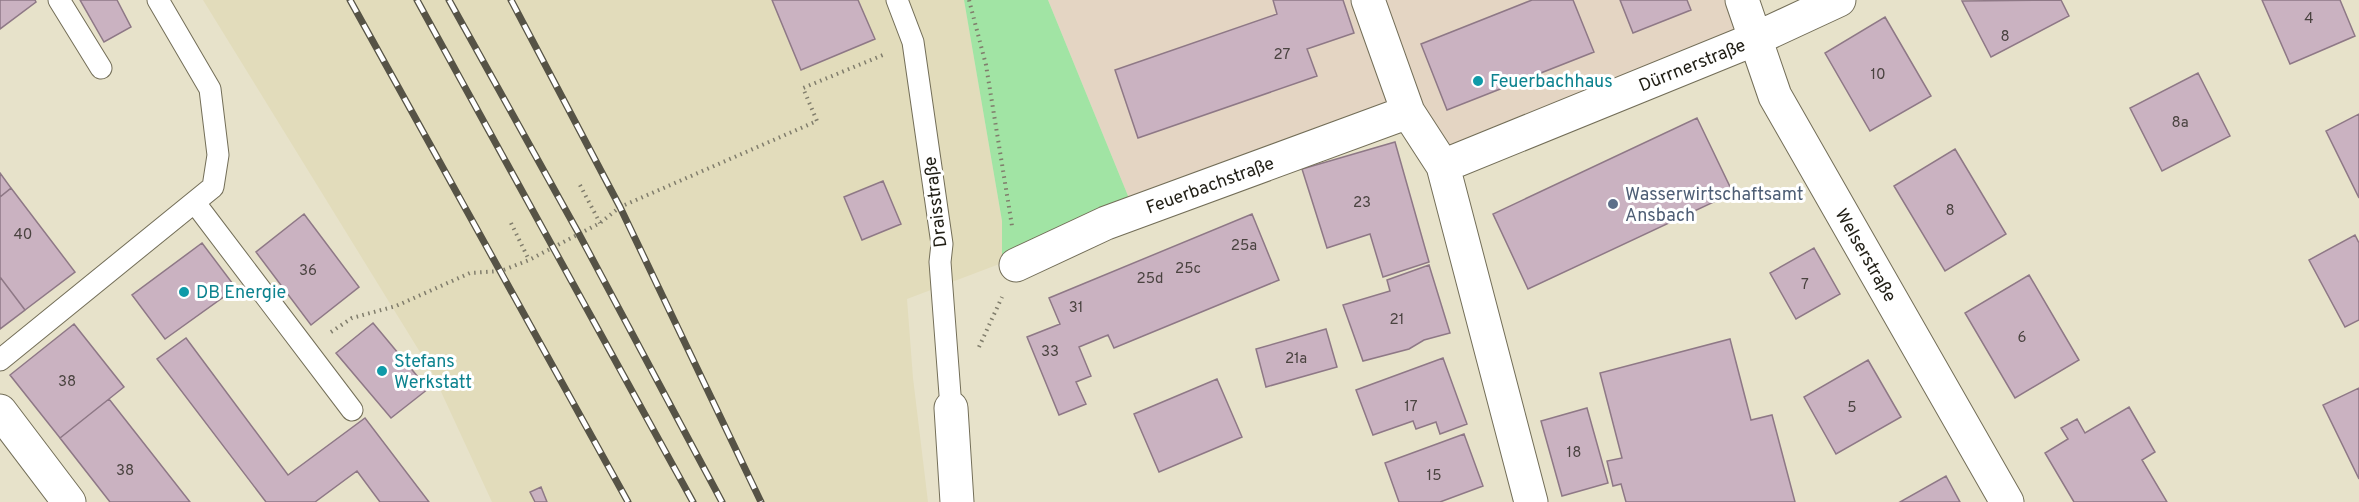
<svg xmlns="http://www.w3.org/2000/svg" width="2359" height="502" viewBox="0 0 2359 502" font-family="Overpass,sans-serif">
  <style>
    .commercial { fill: #e4d5c3 }
    .built { fill: #e2dcbb }
    .green { fill: #a1e4a4 }
    .building { fill: #cab2c1; stroke: #8e7886; stroke-width: 1.5 }
    .lines { fill: none; stroke-linecap: round; stroke-linejoin: round }
    .service-casing { stroke: #736e58; stroke-width: 23 }
    .minor-casing { stroke: #736e58; stroke-width: 35 }
    .path { stroke: #807d6c; stroke-width: 4; stroke-dasharray: 1.5 4.5; stroke-linecap: butt }
    .service { stroke: #fff; stroke-width: 21 }
    .minor { stroke: #fff; stroke-width: 33 }
    .rail-casing { stroke: #565346; stroke-width: 7 }
    .rail { stroke: #fff; stroke-width: 4.5; stroke-dasharray: 14; stroke-linecap: butt }
    .culture-dot { fill: #0f9aa8; stroke: #fff; stroke-width: 2 }
    .service-dot { fill: #5c6f8a; stroke: #fff; stroke-width: 2 }
    .labels { text-anchor: middle; stroke-width: 6; stroke-linejoin: round; paint-order: stroke }
    .number-label { font-size: 15px; fill: #4a4340 }
    .street-label { font-size: 18px; fill: #201e15; stroke: #fff }
    .culture-label { font-size: 18px; fill: #0d838f; stroke: #fff; text-anchor: start }
    .service-label { font-size: 18px; fill: #4e5e75; stroke: #fff; text-anchor: start }
  </style>
  <rect width="100%" height="100%" fill="#e7e2ca"/>
  <!-- commercial -->
  <path class="commercial" d="M1048,0H1733L1749,48L1436,179L1405,117L1135,213Z"/>
  <!-- built -->
  <path class="built" d="M203,0H964L1002,221V263L907,299L913,378L928,502H492L431,370Z"/>
  <!-- green -->
  <path class="green" d="M964,0H1048L1135,213L1002,263V221Z"/>
  <!-- building -->
  <path class="building" d="M0,0H35L36,2L0,29Z
    M80,0H117L131,27L104,42Z
    M772,0H858L875,39L801,70Z
    M1273,0H1343L1354,33L1307,49L1317,76L1138,138L1115,70L1277,14Z
    M1532,0H1573L1594,52L1447,110L1421,44Z
    M1620,0H1687L1691,10L1633,33Z
    M2061,0L2069,16L1991,57L1962,1Z
    M2262,0H2340L2355,36L2290,64Z
    M1885,17L1931,96L1870,131L1825,53Z
    M2198,73L2230,136L2162,171L2130,108Z
    M2359,114V198L2326,131Z
    M1697,118L1733,193L1528,289L1493,214Z
    M1395,142L1429,262L1383,277L1370,234L1327,248L1302,169Z
    M1955,149L2006,234L1945,271L1894,186Z
    M0,173L11,188L0,197Z
    M883,181L901,224L862,240L844,197Z
    M11,188L75,272L25,310L0,277V197Z
    M304,214L359,287L311,325L256,252Z
    M1252,214L1279,280L1114,348L1108,335L1079,347L1091,376L1076,382L1086,404L1059,415L1027,337L1060,324L1049,298Z
    M2355,235L2359,243V320L2345,327L2309,260Z
    M202,243L236,288L165,339L132,295Z
    M1814,248L1840,294L1796,319L1770,273Z
    M1429,265L1450,333L1424,340L1409,349L1363,361L1343,305L1390,291L1387,280Z
    M2029,275L2079,360L2015,398L1965,313Z
    M0,277L25,310L0,329Z
    M373,323L428,389L391,418L336,353Z
    M74,324L124,387L60,438L10,375Z
    M1326,329L1337,367L1266,387L1256,349Z
    M186,338L288,475L365,418L429,502H380L357,471L315,502H266L157,359Z
    M1730,339L1751,420L1772,415L1795,502H1626L1621,484L1613,486L1607,461L1622,458L1600,373Z
    M1443,358L1467,424L1440,434L1436,422L1416,429L1413,421L1373,435L1356,390Z
    M1868,360L1901,417L1836,454L1804,397Z
    M1217,379L1242,437L1159,472L1134,414Z
    M2359,388V479L2323,405Z
    M109,399L190,502H110L60,438Z
    M2129,407L2155,452L2142,460L2167,502H2074L2045,453L2068,439L2061,428L2077,419L2085,433Z
    M1587,408L1608,483L1562,496L1541,421Z
    M1464,434L1483,486L1440,502H1399L1385,463Z
    M1946,476L1960,502H1900Z
    M541,487L547,502H535L530,492Z"/>
  <g class="lines">
    <!-- service casing -->
    <g class="service-casing">
      <path id="service" d="M59,0L101,68
        M897,0L913,42L942,244L940,262L951,408
        M195,203L352,410
        M0,360L213,187L218,155L210,89L158,0"/>
    </g>
    <!-- minor casing -->
    <g class="minor-casing">
      <path id="minor" d="M1368,0L1408,112L1443,166L1531,502
        M1742,0L1775,96L2007,502
        M1443,166L1755,39L1839,0
        M1016,265L1106,223L1408,112
        M951,408L957,502
        M0,411L69,502"/>
    </g>
    <!-- path -->
    <path class="path" d="M969,0L986,65L1012,226
      M580,185L600,223
      M511,223L529,260
      M331,332L352,318L396,306L470,273L501,271L529,260L600,223L620,207L817,121L803,88L883,55
      M979,347L1002,297"/>
    <!-- service -->
    <use href="#service" class="service"/>
    <!-- minor -->
    <use href="#minor" class="minor"/>
    <!-- rail casing -->
    <g class="rail-casing">
      <path id="rail" d="M350,0L628,502
        M417,0L693,502
        M449,0L579,234L722,502
        M511,0L620,207L761,502"/>
    </g>
    <!-- rail -->
    <use href="#rail" class="rail"/>
  </g>
  <!-- markers -->
  <g class="culture-dot">
    <circle cx="1478" cy="81" r="6"/>
    <circle cx="184" cy="292" r="6"/>
    <circle cx="382" cy="371" r="6"/>
  </g>
  <circle class="service-dot" cx="1613" cy="204" r="6"/>
  <g class="labels">
    <!-- number labels -->
    <g class="number-label">
      <text x="2309" y="23">4</text>
      <text x="2005" y="41">8</text>
      <text x="1282" y="59">27</text>
      <text x="1878" y="79">10</text>
      <text x="2180" y="127">8a</text>
      <text x="1362" y="207">23</text>
      <text x="1950" y="215">8</text>
      <text x="23" y="239">40</text>
      <text x="1244" y="250">25a</text>
      <text x="1188" y="273">25c</text>
      <text x="308" y="275">36</text>
      <text x="1150" y="283">25d</text>
      <text x="1805" y="289">7</text>
      <text x="1076" y="312">31</text>
      <text x="1397" y="324">21</text>
      <text x="2022" y="342">6</text>
      <text x="1050" y="356">33</text>
      <text x="1296" y="363">21a</text>
      <text x="67" y="386">38</text>
      <text x="1411" y="411">17</text>
      <text x="1852" y="412">5</text>
      <text x="1574" y="457">18</text>
      <text x="125" y="475">38</text>
      <text x="1434" y="480">15</text>
    </g>
    <!-- street labels -->
    <g class="street-label">
      <text transform="translate(1692 65) rotate(-22)" y="6">Dürrnerstraße</text>
      <text transform="translate(1210 185) rotate(-20)" y="6">Feuerbachstraße</text>
      <text transform="translate(935 202) rotate(-97)" y="6">Draisstraße</text>
      <text transform="translate(1866 255) rotate(60)" y="6">Welserstraße</text>
    </g>
    <!-- culture labels -->
    <g class="culture-label">
      <text x="1490" y="87">Feuerbachhaus</text>
      <text x="196" y="298">DB Energie</text>
      <text x="394" y="367">Stefans<tspan x="394" dy="21">Werkstatt</tspan></text>
    </g>
    <!-- service labels -->
    <g class="service-label">
      <text x="1625" y="200">Wasserwirtschaftsamt<tspan x="1625" dy="21">Ansbach</tspan></text>
    </g>
  </g>
</svg>
